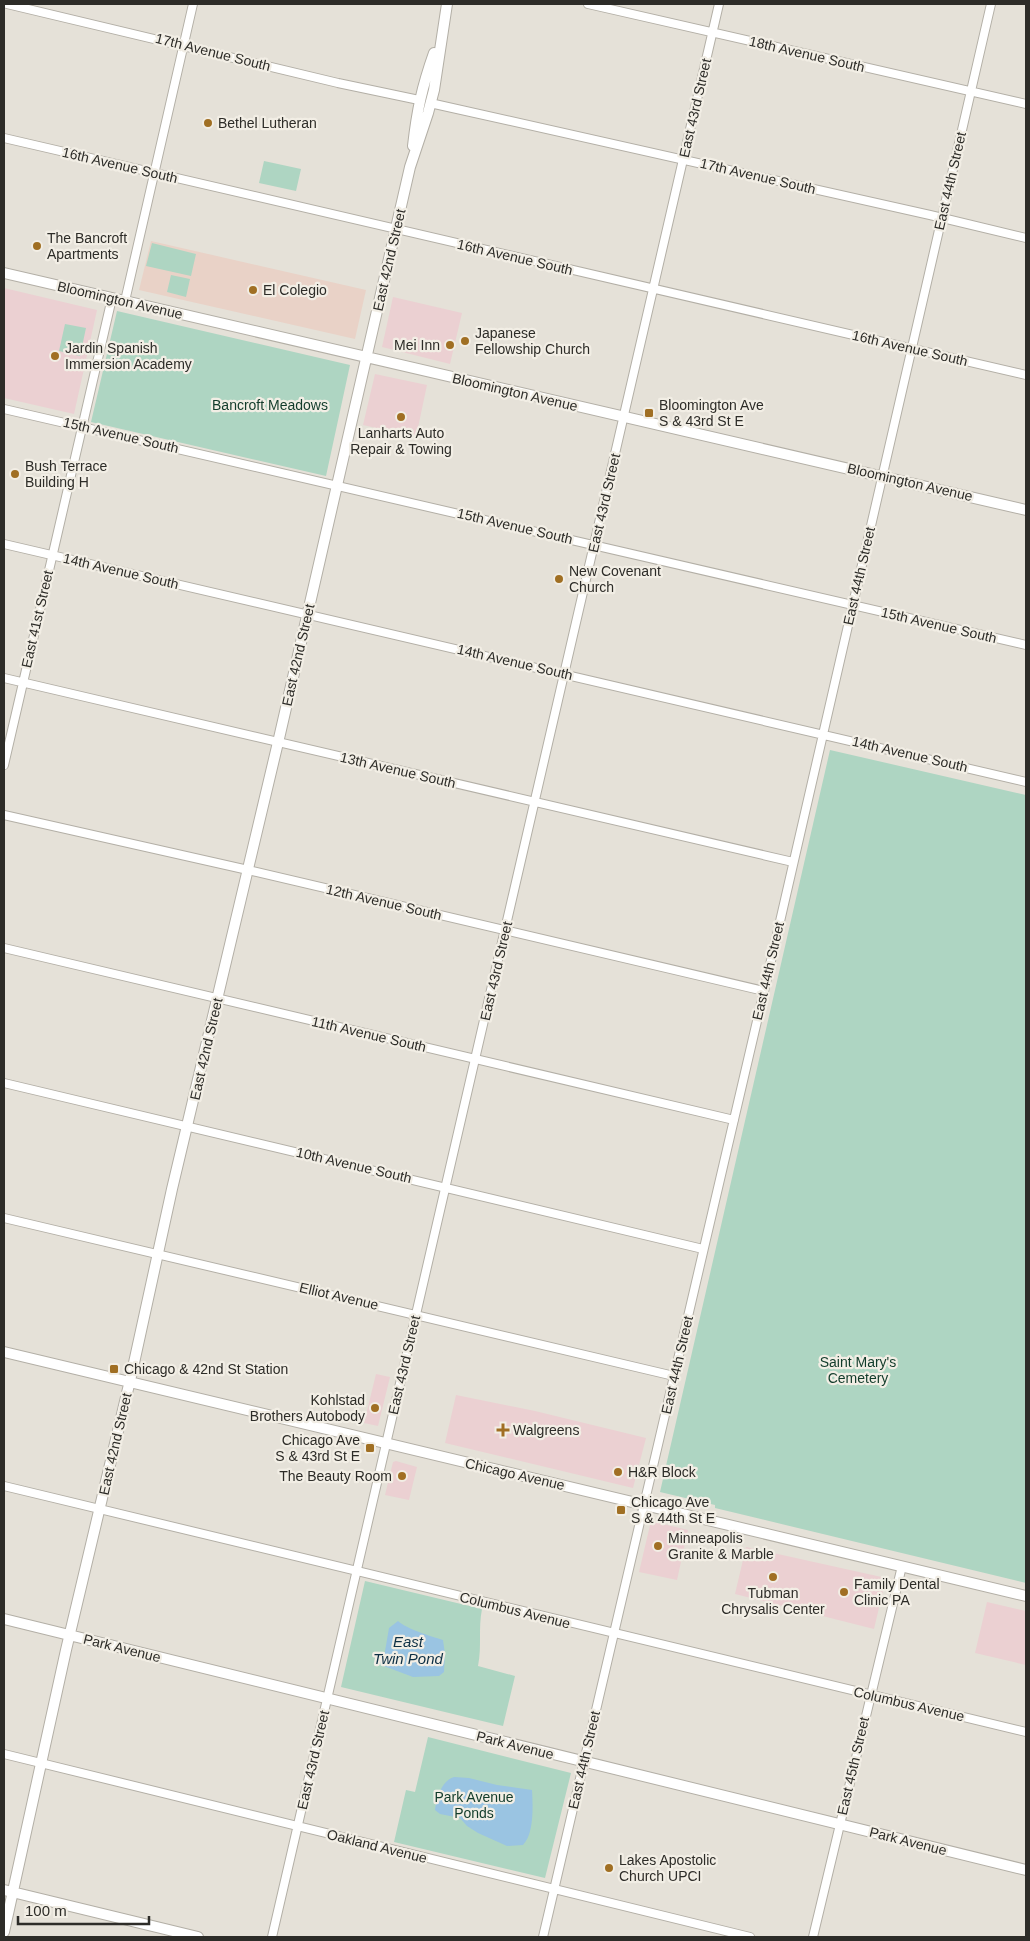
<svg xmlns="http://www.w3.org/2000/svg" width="1030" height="1941" viewBox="0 0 1030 1941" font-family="Helvetica,sans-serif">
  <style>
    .commercial { fill: #ebd0d2 }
    .education { fill: #e9d2c7 }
    .green { fill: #aed5c2 }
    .water { fill: #9ac4e2 }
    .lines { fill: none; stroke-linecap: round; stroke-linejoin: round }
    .minor-casing { stroke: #b3afa6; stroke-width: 10 }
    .tertiary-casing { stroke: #b3afa6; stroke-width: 12 }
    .minor { stroke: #fff; stroke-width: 8 }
    .tertiary { stroke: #fff; stroke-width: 10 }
    .poi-dot { fill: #a06f23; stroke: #f2eee5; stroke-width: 2 }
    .labels { text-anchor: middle; stroke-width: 4.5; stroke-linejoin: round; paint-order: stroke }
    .street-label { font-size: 14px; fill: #2d2c28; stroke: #f2eee5 }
    .poi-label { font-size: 14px; fill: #2d2c28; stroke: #f2eee5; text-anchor: start }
    .park-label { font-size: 14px; fill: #113b2a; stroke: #f2eee5 }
    .water-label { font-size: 15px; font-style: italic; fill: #0d2f44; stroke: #f2eee5 }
  </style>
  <rect width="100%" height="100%" fill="#e5e1d8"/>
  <!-- commercial -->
  <path class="commercial" d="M4,288L97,310L74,414L4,398Z
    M393,297L462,313L450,364L382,347Z
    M375,374L427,385L416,437L363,425Z
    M376,1374L390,1377L378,1426L364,1423Z
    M456,1395L535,1411L646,1438L633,1488L445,1443Z
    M396,1461L417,1467L409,1500L385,1495L393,1462Z
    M651,1521L688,1530L677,1580L639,1572Z
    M746,1547L886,1578L874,1629L735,1594Z
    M987,1602L1026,1611V1665L975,1653Z"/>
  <!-- education -->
  <path class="education" d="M151,241L366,290L355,339L139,290Z"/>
  <!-- green -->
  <path class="green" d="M264,161L301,169L296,191L259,183Z
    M152,243L196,254L191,276L146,266Z
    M171,275L190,279L186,297L167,292Z
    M117,311L350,365L326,476L91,422Z
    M65,324L86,328L80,356L59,351Z
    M830,750L1026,795V1583L715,1508V1505L660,1492Z
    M365,1581L482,1609C478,1629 482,1645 478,1666L515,1676L503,1726L341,1687Z
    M428,1737L571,1773L545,1878L394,1842L406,1790L415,1792Z"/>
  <!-- water -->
  <path class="water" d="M398,1621C407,1629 430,1636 443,1640L445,1654L444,1672L439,1676L413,1677L381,1665L380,1661L384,1657L389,1628Z
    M454,1777L469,1778L497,1785L532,1790C533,1807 534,1834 523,1845L507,1846L478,1833L467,1826L460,1818L440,1814L435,1810C437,1798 441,1781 454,1777Z"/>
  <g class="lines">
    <!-- minor casing -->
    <g class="minor-casing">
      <path id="minor" d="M7,4L338,83L419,100
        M588,4L1026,104
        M430,103L930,215L1026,238
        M4,138L1026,375
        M125,301L193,4
        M4,409L1026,645
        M4,544L1026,782
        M4,678L793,862
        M4,765L112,298
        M4,815L248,870L764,991
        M4,948L734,1120
        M4,1083L703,1249
        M4,1218L674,1376
        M4,1486L1026,1732
        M4,1754L750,1937
        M272,1937L719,4
        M543,1937L761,1004L991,4
        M813,1937L902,1566"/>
    </g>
    <!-- tertiary casing -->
    <g class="tertiary-casing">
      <path id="tertiary" d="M413,146C417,110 422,87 434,53
        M4,273L1026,510
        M4,1352L1026,1596
        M4,1619L1026,1870
        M4,1890L198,1937
        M4,1932L66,1650L132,1372L172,1189L280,734L410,167L428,113L434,90L447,4"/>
    </g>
    <!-- minor -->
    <use href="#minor" class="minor"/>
    <!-- tertiary -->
    <use href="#tertiary" class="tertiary"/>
  </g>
  <!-- markers -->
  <g class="poi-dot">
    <circle cx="208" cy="123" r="5"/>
    <circle cx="37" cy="246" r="5"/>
    <circle cx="253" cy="290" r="5"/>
    <circle cx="465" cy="341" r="5"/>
    <circle cx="450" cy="345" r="5"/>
    <circle cx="55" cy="356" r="5"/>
    <rect x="644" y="408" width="10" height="10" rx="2.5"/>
    <circle cx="401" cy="417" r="5"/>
    <circle cx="15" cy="474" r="5"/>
    <circle cx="559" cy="579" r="5"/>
    <rect x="109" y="1364" width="10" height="10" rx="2.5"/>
    <circle cx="375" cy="1408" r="5"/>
    <path d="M500.5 1422.5h5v5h5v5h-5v5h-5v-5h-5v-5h5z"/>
    <rect x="365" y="1443" width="10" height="10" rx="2.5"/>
    <circle cx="618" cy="1472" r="5"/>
    <circle cx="402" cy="1476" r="5"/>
    <rect x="616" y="1505" width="10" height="10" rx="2.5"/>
    <circle cx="658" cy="1546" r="5"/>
    <circle cx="773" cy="1577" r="5"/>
    <circle cx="844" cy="1592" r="5"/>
    <circle cx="609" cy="1868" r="5"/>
  </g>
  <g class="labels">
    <!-- street labels -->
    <g class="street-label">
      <text transform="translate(213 52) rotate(14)" y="5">17th Avenue South</text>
      <text transform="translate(807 54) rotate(13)" y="5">18th Avenue South</text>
      <text transform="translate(695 108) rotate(-77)" y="5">East 43rd Street</text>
      <text transform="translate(120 165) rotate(13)" y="5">16th Avenue South</text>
      <text transform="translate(758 176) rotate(13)" y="5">17th Avenue South</text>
      <text transform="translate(950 181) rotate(-77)" y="5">East 44th Street</text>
      <text transform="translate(515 257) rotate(13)" y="5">16th Avenue South</text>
      <text transform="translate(389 260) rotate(-77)" y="5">East 42nd Street</text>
      <text transform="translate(120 300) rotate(13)" y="5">Bloomington Avenue</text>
      <text transform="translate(910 348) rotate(13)" y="5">16th Avenue South</text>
      <text transform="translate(515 392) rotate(13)" y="5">Bloomington Avenue</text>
      <text transform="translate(121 435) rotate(13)" y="5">15th Avenue South</text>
      <text transform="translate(910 482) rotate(13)" y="5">Bloomington Avenue</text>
      <text transform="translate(604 503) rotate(-77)" y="5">East 43rd Street</text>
      <text transform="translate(515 526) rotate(13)" y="5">15th Avenue South</text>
      <text transform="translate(121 571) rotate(13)" y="5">14th Avenue South</text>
      <text transform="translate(859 576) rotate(-77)" y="5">East 44th Street</text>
      <text transform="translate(37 619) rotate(-77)" y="5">East 41st Street</text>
      <text transform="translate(939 625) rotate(13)" y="5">15th Avenue South</text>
      <text transform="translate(298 655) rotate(-77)" y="5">East 42nd Street</text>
      <text transform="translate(515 662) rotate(13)" y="5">14th Avenue South</text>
      <text transform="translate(910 754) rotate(13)" y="5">14th Avenue South</text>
      <text transform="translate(398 770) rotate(13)" y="5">13th Avenue South</text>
      <text transform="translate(384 902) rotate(13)" y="5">12th Avenue South</text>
      <text transform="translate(496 971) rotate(-77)" y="5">East 43rd Street</text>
      <text transform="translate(768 971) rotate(-77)" y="5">East 44th Street</text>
      <text transform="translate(369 1034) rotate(13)" y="5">11th Avenue South</text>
      <text transform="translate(206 1049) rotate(-77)" y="5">East 42nd Street</text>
      <text transform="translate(354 1165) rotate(13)" y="5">10th Avenue South</text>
      <text transform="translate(339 1296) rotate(13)" y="5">Elliot Avenue</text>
      <text transform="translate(404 1365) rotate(-77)" y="5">East 43rd Street</text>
      <text transform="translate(677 1365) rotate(-77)" y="5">East 44th Street</text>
      <text transform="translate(115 1444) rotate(-77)" y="5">East 42nd Street</text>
      <text transform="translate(515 1474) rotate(13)" y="5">Chicago Avenue</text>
      <text transform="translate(515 1610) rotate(14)" y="5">Columbus Avenue</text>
      <text transform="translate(122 1648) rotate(14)" y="5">Park Avenue</text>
      <text transform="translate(909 1704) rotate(13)" y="5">Columbus Avenue</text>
      <text transform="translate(515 1745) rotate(14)" y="5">Park Avenue</text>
      <text transform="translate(313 1760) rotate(-77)" y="5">East 43rd Street</text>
      <text transform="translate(584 1760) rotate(-77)" y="5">East 44th Street</text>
      <text transform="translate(853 1766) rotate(-77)" y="5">East 45th Street</text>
      <text transform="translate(908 1841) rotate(14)" y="5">Park Avenue</text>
      <text transform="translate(377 1846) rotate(14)" y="5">Oakland Avenue</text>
    </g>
    <!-- poi labels -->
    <g class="poi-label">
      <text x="218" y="128">Bethel Lutheran</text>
      <text x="47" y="243">The Bancroft<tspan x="47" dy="16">Apartments</tspan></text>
      <text x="263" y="295">El Colegio</text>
      <text x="475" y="338">Japanese<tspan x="475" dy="16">Fellowship Church</tspan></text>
      <text x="440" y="350" text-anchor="end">Mei Inn</text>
      <text x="65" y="353">Jardin Spanish<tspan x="65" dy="16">Immersion Academy</tspan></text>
      <text x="659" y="410">Bloomington Ave<tspan x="659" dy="16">S &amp; 43rd St E</tspan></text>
      <text x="401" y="438" text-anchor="middle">Lanharts Auto<tspan x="401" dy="16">Repair &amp; Towing</tspan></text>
      <text x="25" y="471">Bush Terrace<tspan x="25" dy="16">Building H</tspan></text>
      <text x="569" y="576">New Covenant<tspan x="569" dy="16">Church</tspan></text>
      <text x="124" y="1374">Chicago &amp; 42nd St Station</text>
      <text x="365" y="1405" text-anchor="end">Kohlstad<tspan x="365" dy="16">Brothers Autobody</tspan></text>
      <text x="513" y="1435">Walgreens</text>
      <text x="360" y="1445" text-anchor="end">Chicago Ave<tspan x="360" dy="16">S &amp; 43rd St E</tspan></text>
      <text x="628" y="1477">H&amp;R Block</text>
      <text x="392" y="1481" text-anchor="end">The Beauty Room</text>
      <text x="631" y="1507">Chicago Ave<tspan x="631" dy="16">S &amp; 44th St E</tspan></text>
      <text x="668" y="1543">Minneapolis<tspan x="668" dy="16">Granite &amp; Marble</tspan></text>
      <text x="854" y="1589">Family Dental<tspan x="854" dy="16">Clinic PA</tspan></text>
      <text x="773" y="1598" text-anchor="middle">Tubman<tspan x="773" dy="16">Chrysalis Center</tspan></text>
      <text x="619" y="1865">Lakes Apostolic<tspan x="619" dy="16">Church UPCI</tspan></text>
    </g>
    <!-- park labels -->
    <g class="park-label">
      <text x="270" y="410">Bancroft Meadows</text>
      <text x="858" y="1367">Saint Mary's<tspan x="858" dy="16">Cemetery</tspan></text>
      <text x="474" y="1802">Park Avenue<tspan x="474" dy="16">Ponds</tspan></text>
    </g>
    <!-- water labels -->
    <g class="water-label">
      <text x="408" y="1647">East<tspan x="408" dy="17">Twin Pond</tspan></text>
    </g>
  </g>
  <!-- border -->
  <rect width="1030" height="1941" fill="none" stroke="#2d2c28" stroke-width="10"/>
  <!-- scale -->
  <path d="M18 1916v8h131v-8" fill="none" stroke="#2d2c28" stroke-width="2.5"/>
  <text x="25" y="1916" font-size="15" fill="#2d2c28" stroke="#f2eee5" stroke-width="4" paint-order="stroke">100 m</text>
</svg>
